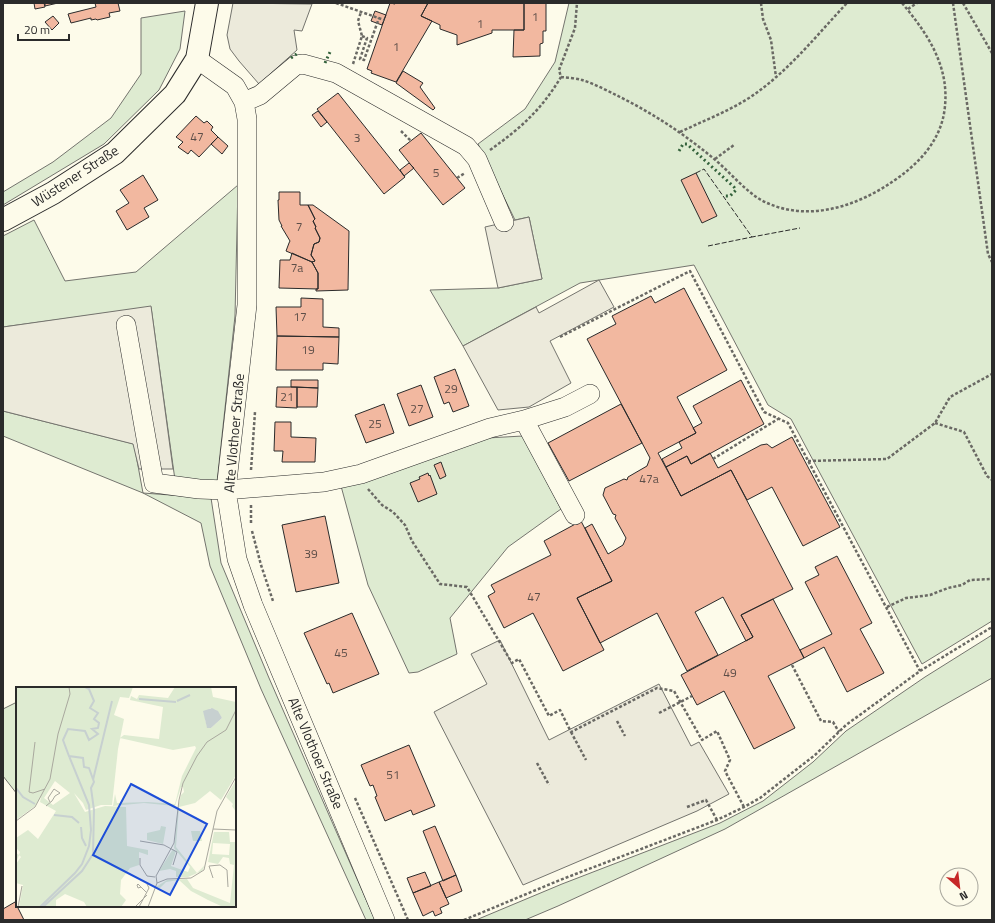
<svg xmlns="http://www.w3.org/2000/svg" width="995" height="923" viewBox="0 0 995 923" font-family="'Titillium Web',sans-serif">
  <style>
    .green { fill: #deebd1; stroke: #74746e }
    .parking { fill: #eceadb; stroke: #74746e }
    .building { fill: #f2b8a0; stroke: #2b2b2b }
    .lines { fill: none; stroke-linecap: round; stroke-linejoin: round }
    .minor-casing { stroke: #2b2b2b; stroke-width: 20 }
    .major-casing { stroke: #2b2b2b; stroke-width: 24 }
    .path { stroke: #6a6964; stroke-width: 2.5; stroke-dasharray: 3 2; stroke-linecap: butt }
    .minor { stroke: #fdfbea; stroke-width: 19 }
    .major { stroke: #fdfbea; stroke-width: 22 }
    .hedge { stroke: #34623c; stroke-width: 3; stroke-dasharray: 2 3; stroke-linecap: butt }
    .fence { stroke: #2b2b2b; stroke-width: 1; stroke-dasharray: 5 2; stroke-linecap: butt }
    .labels { text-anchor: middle; stroke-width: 3; stroke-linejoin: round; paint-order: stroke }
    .number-label { font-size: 12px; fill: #5d4e48 }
    .street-label { font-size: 14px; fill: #2b2b2b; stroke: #fdfbea }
    .inset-river { fill: none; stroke: #c7d0d0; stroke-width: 2 }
    .inset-road { fill: none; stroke: #a9a89e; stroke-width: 1 }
    .view { fill: #1d4ed8; fill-opacity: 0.15; stroke: #1d4ed8; stroke-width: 2 }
    .inset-edge { fill: none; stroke: #2b2b2b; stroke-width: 2 }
  </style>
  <rect width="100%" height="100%" fill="#fdfbea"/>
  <!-- green -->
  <path class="green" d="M569,3H992V621L922,664L791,419L768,405L694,265L580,283L463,346L430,290L498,288L542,279L529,217L515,220L478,144L525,109L555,62Z
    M185,11L180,49L159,90L104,144L3,205V192L53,162L111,118L141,74V18Z
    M238,185L235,316L217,482L175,480L151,307L3,327V236L34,220L65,281L136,272Z
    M3,411L134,444L143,493L211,498L221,563L269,678L375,920H366L261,689L210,566L201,523L143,493L3,436Z
    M523,436L561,509L508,547L450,618L457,654L418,672L409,673L368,585L341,486L487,438Z
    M992,635V678L725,829L558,906L525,920H476L562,884L720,823L763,801L813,762L846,731L925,677Z
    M17,702V794L3,776V709Z"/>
  <!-- parking -->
  <path class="parking" d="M233,3L312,4L302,31L294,30L297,50L259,84L239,61L230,49L227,35Z
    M529,217L542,279L498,288L485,227Z
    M599,280L614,307L550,341L571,383L529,407L498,410L463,346L536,307L539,313Z
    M151,306L173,469H139L133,444L3,411V327Z
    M500,640L549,740L659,684L691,746L699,742L729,794L697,811L523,885L434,712L487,684L471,654Z"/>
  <!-- building -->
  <path class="building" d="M34,3H44L45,7L35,9Z
    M45,3H58L45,6Z
    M95,3H118L120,11L109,13L110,17L97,20L96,19L91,20V18L71,23L68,14L96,7Z
    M390,3L395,4V3H428L421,16L432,21L396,82L371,73L372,71L367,69Z
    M428,3H524V30H492V33L457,45V35L440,29V25L421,16Z
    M524,3H546V31H543V43L540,44V56L513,57L514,30H524Z
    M375,11L386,15L382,25L371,21Z
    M53,16L59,23L52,30L45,22Z
    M403,71L423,83L420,87L435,108L433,110L396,83Z
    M338,93L405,177L384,194L317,109Z
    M318,111L327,122L321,127L312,115Z
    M196,116L204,123L207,121L213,127L211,130L218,137L199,157L191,150L188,154L178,147L183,142L176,137Z
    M421,133L465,188L443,205L399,150Z
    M218,137L228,146L222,154L211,144Z
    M409,163L414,168L404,176L400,170Z
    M696,173L717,216L702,223L681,180Z
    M143,175L158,200L144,208L149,217L127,230L116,211L129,203L120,190Z
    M279,192H300V205H308L315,219L313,221L316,227L315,228L320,238L319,242L314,244L311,255L315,261L312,262L286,251L289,243L290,241L281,226H282L279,220L278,200H279Z
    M308,205H313L349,231L348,290L316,291V289H318V273L312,262L315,261L311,255L314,244L319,242L320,238L315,228L316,227L313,221L315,219Z
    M292,253L312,262L318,273V289L279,288L280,260H290Z
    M684,288L727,370L677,397L696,433L658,453L681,496L731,470L793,589L741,615L753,637L746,641L723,597L695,612L718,655L687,671L657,613L600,643L577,598L612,581L585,528L592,524L608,554L623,545L626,538L615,518L616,515L613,514L603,495L605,488L624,479L627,480L628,477L647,466L650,458L587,339L616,324L612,316L651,296L655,303Z
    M301,298L323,299V327L339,328V337L277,336L276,307H301Z
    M277,336L339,337L338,364L323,363V370H276Z
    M455,369L469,406L453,412L449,402L444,404L434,377Z
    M291,380H318V388L291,387Z
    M741,380L764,424L691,464L687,456L666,467L662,459L682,448L679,442L696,433L693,428L702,423L693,406Z
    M421,385L433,417L409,426L397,394Z
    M277,387H297V408L276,407Z
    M297,387L318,388L317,407H297Z
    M384,404L394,433L366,443L355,415Z
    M621,404L642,443L569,481L548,443Z
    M275,422H291V437L316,438L315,462H282L283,451H274Z
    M792,437L840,527L803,546L772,487L747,500L731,470L681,496L666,467L687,456L691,464L710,453L718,468L761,445L767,444L772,448Z
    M441,462L446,476L440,479L434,465Z
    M428,473L429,476L430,475L437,494L418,502L410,483L420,479L419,477Z
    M325,516L339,583L296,592L282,525Z
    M581,521L612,581L577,598L604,650L563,671L533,613L504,628L488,596L495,592L491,585L551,555L544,541Z
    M837,556L872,623L860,629L884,673L847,692L824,647L804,658L800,650L832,634L805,582L819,575L815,567Z
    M773,599L804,658L768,676L795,728L754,749L724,691L697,705L681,675L753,637L741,615Z
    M352,613L379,674L333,693L329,683L327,684L304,633Z
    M409,745L435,806L413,815L411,810L385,821L375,797L377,796L373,785L370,786L361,765Z
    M435,826L456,875L443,881L423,831Z
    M425,872L431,886L413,893L407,878Z
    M456,875L462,891L446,898L439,882Z
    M439,882L449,904L440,908L442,913L435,916L433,911L423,916L413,893Z
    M15,902L24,920H3V909Z"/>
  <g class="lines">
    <!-- minor casing -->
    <g class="minor-casing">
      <path id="minor" d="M197,59L235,86L244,102L247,119V305L226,490L237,559L253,605L385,920
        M244,102L260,95L296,65L303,64L336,73L466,146L477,159L504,222
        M126,325L154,483L199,489L226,490L324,482L361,474L490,428L524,420L565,407L590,394
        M524,420L575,515"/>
    </g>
    <!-- major casing -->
    <g class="major-casing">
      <path id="major" d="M3,220L53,193L115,153L175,94L197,59L207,3"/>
    </g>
    <!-- path -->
    <path class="path" d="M336,3L384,20
      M761,3L763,19L771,40L776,77
      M953,3L988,254L992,262
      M963,3L992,53
      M908,9L917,3
      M362,36L367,38L360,59L364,60L379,18
      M353,64L362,36L358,21L361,12
      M561,77C568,78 576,78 582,80C595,84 608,91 620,97C654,114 684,134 713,158C729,171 743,189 761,200C804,223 854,208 892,182C919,164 942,140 945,106C949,65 927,33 902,3
      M401,131L411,141
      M680,132C703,121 727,112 749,98C787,73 816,36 847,3
      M490,150C521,128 541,110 561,77L559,70L575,28L577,3
      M715,159L734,145
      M457,178L465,173
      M560,337L690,271L764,412L788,423L920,671
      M935,423L964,432L987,476L992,480
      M713,459L778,419
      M808,461L887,459L935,423L950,397L992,374
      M251,470L255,412
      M368,489L382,505L393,512L405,525L412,541L440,584L467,587L512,663L519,659L549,716L560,710L571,732L657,688L674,691L702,740L717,731L730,760L725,771L744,807
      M251,505V524
      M252,531L261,565L273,601
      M887,607L906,598L930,595L948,588L962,585L970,580L992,579
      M792,665L821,721L833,722L839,732
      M659,713L692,696
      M617,721L625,736
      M571,732L586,760
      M537,763L549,785
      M355,798L408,920
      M687,807L706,800L717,820
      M464,920L560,880L717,820L744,807L760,798L815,755L846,725L920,671L992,627"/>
    <!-- minor -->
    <use href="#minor" class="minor"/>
    <!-- major -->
    <use href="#major" class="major"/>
    <!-- hedge -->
    <path class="hedge" d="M291,58L298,53
      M325,63L330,52
      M679,151L683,144H687L734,187L736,190L730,196H723"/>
    <!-- fence -->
    <path class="fence" d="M696,173L704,169L752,237L800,228
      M708,246L752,237"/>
  </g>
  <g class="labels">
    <!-- number labels -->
    <g class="number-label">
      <text x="535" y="21">1</text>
      <text x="480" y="28">1</text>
      <text x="396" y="51">1</text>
      <text x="197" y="141">47</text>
      <text x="357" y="142">3</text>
      <text x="436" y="177">5</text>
      <text x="299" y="231">7</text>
      <text x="297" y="272">7a</text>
      <text x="300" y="321">17</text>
      <text x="308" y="354">19</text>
      <text x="451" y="393">29</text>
      <text x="287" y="401">21</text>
      <text x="417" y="413">27</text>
      <text x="375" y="428">25</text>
      <text x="649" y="483">47a</text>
      <text x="311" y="558">39</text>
      <text x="534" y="601">47</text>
      <text x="341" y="657">45</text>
      <text x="730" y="677">49</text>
      <text x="393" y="779">51</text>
    </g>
    <!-- street labels -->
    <g class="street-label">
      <text transform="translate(75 176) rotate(-33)" y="5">Wüstener Straße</text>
      <text transform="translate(234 433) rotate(-85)" y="5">Alte Vlothoer Straße</text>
      <text transform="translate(316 753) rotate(67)" y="5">Alte Vlothoer Straße</text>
    </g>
  </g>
  <!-- overview -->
  <g transform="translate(16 687)">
    <rect width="220" height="220" fill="#fdfbea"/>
    <path d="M0,0H117L113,11L104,10L98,28L108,32L102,62L96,118H85L70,123L67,116L58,106L69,125L89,119L110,120L111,159L132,163V168L123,165V178L114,181L105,193L104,207L110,213L105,220H71L68,215L49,207L40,213V220H3L7,198L0,196V177L5,170L3,168L0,176V166L3,168L4,165L0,161V151L12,143L22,152L40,124L24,115L25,110L19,119L0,133ZM39,94L54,106L37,118L28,111ZM159,0H195L197,10L220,15V88L205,113L194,104L179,116L163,120L160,160L181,186L189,178L186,184L172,190H160V184L154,182L143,184L157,162L160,164L155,179L172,185L174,180L158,161L162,120L165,108L168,105L167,100H165L159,119L128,116L97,119L99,107L101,116L132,115L159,117L166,89L180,61L179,59L157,63L104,51L108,48L143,52L147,20L114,13L115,9L121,12L123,8L152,11ZM194,21L200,23L206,31L195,41L191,40L189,32ZM220,93V125L216,119L217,117L210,110ZM145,139L150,140L147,157L131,153V146L144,143ZM175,144H184L186,154H177ZM198,145H213L214,155H220V220H207L192,213L175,204L163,193L150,195L144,201L140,200L151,193L171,192L177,201L214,216L218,178L214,177L213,171L207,170L202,177L192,175ZM197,156L214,157L213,168L196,167Z" fill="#deebd1" fill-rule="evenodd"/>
    <path d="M196,21L202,24L206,31L195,41H191L187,24Z" fill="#c7d0d0"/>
    <path class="inset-river" d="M123,12L160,15M161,14L174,8M77,93L96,14M0,101L7,110L19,117M38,128L56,130L63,136M65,140L66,151L70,159M24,220L59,186L66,177L73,159L75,143L73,118L53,69M27,220L66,184L77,167L78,123L75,101L78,95L73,81L68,80L67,71L53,69L47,53L52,42L69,44L73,53L82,47L76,42L82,41L83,36L78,32L82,26L74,21L78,14L73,2L69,0"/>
    <path class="inset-road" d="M19,55L13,105L17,106L29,102M30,119L36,114L39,109L44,106L38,102L32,111L34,115M0,134L19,120L34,92L42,47L54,7L53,0M197,142L220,143M124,154L148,158L161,165L157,178M124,171V178L131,189L139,190M193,179L204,178L211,183L212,200M193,179L197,191M141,196L140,189L158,156L163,113L167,96L181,69L191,55L210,43L220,23M125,200L122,201L121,198L122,197L131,206M2,220L6,199M119,220L131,208M123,220L133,201L131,197M132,220L141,196L151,192L175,191L188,183L201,124L220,90"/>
    <path class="view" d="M115,97L191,137L154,208L77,168Z"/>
    <rect width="220" height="220" class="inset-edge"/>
  </g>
  <!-- border -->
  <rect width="995" height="923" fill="none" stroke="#2b2b2b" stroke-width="8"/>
  <!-- north arrow -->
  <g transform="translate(959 887) rotate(152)"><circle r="19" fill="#fdfbea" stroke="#a9a89e"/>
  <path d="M0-3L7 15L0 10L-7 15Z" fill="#c62828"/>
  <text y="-6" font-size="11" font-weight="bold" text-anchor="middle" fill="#2b2b2b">N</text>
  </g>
  <!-- scale -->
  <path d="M18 34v6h51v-6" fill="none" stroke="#2b2b2b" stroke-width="2"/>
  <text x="24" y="34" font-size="12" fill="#2b2b2b" stroke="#fdfbea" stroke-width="3" paint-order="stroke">20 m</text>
</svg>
